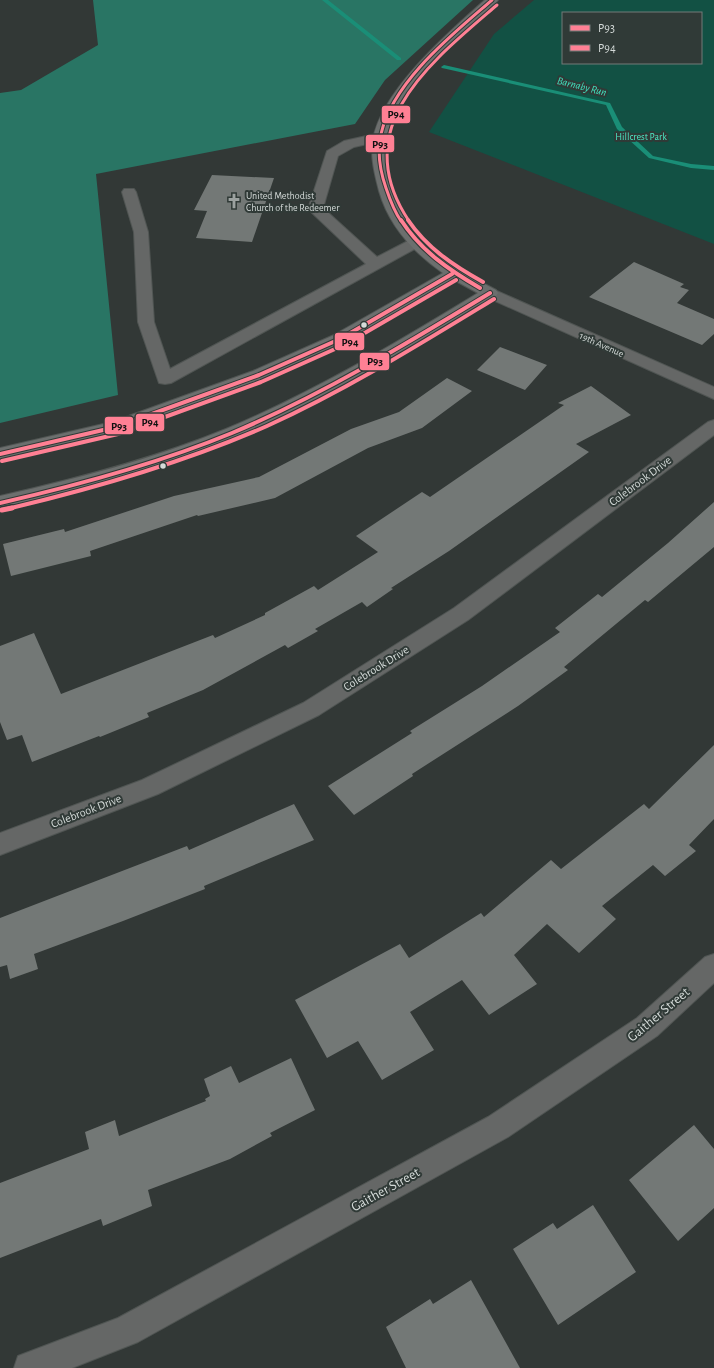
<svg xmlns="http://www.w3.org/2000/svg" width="714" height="1368" viewBox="0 0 714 1368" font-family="'Alegreya Sans',sans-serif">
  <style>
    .green { fill: #125144; fill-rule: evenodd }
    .forest { fill: #297564 }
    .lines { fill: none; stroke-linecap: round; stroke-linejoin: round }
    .stream { fill: #1a8e77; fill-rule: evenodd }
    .building { fill: #737876 }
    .minor-casing { stroke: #505553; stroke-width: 2 }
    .major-casing { stroke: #505553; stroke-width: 2 }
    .minor { fill: #656766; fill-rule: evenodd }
    .major { fill: #6c6f6e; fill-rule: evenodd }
    .bus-1-far1-casing { stroke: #303a37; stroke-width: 5 }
    .bus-1-casing { stroke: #303a37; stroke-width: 6 }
    .bus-2-far2-casing { stroke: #303a37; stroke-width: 5 }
    .bus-2-far1-casing { stroke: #303a37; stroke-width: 6 }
    .bus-2-casing { stroke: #303a37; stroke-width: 8 }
    .bus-1-far1 { stroke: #ff8094; stroke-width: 3 }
    .bus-1 { stroke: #ff8094; stroke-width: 4 }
    .bus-2-far2 { stroke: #ff8094; stroke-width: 3 }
    .bus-2-far1 { stroke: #ff8094; stroke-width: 4 }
    .bus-2 { stroke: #ff8094; stroke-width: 5 }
    .bus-dot { fill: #d5dbd9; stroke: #303a37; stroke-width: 1.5 }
    .labels { text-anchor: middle; stroke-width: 4; stroke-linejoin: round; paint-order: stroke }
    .far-park-label { font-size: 10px; fill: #4ce9c6; stroke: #303a37 }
    .far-poi-label { font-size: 10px; fill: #d5dbd9; stroke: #303a37; text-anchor: start }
    .far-street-label { font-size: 10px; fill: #d5dbd9; stroke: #303a37 }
    .far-water-label { font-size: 11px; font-style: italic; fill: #41e1be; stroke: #303a37 }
    .street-label { font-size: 12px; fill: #d5dbd9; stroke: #303a37 }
    .near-street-label { font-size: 14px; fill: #d5dbd9; stroke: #303a37 }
    .line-badge { stroke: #303a37; stroke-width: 1.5 }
    .pale-badge-label { font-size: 11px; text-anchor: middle; font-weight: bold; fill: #111 }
  </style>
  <rect width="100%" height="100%" fill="#323836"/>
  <!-- green -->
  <path class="green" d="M534,0H714V244L429,132L494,34ZM563,13H701V63H563Z"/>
  <!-- forest -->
  <path class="forest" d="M93,0H473L385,80L355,124L96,174L118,395L0,423V93L21,90L98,45Z"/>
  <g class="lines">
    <!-- stream -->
    <path class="stream" d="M322,0H328L401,58V60H397Z
      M444,65L610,103L622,127L653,156L691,164L714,166V170L691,168L649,158L617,129L606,105L442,68L441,67Z"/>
  </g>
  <!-- building -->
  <path class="building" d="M212,175L274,178L252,242L196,238L207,211L194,210Z
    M634,262L684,284L680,287L689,290L677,303L714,319V334L702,345L589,297Z
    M500,347L547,365L525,390L477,370Z
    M447,378L472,391L422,428L368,448L275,498L198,516L197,515L90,551L91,556L11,576L3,544L64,529L65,532L174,496L259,477L351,429L399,412Z
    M591,386L631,415L576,444L589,452L449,551L391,588L393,589L367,607L362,602L315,629L318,631L288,648L285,645L203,690L147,713L149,717L100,737L99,736L32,762L22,735L7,740L0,722V646L34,633L61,694L213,635L215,638L265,615V613L314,586L318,590L378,552L356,536L422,492L430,497L564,405L558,403Z
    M714,502V547L648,602L645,600L564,667L568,670L518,706L412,774L413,776L354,815L328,786L412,733L410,731L482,686L560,632L555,628L598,594L602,597L668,543Z
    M714,745V819L689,845L696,851L665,876L653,865L602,906L616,919L579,953L547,924L514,955L537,984L489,1015L462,980L410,1012L434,1050L382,1080L358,1041L327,1058L295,1000L400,944L409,958L481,913L484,917L551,860L561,869L644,804L649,809Z
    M294,804L314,840L204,886L205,889L123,921L34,954L38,969L10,979L7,965L0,967V918L187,846L189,850Z
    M291,1058L315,1110L270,1133L272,1136L230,1159L148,1190L152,1206L103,1226L101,1219L0,1258V1183L89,1149L85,1132L115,1120L119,1136L206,1101L205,1099L210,1096L204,1079L231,1066L239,1083Z
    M694,1125L714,1149V1208L678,1241L629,1180Z
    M593,1205L636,1272L558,1325L513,1249L553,1223L557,1229Z
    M471,1280L520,1368H406L386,1327L430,1299L433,1304Z"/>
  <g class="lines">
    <!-- minor casing -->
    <g class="minor-casing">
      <path id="minor" d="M380,133L385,134L387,137L385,140L354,147L338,156L323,208L377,257L410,240H420L423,243L420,246L171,383L165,384L159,383L138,322L134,232L122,192L124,189H134L136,192L148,232L154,322L170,369L366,264L308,209L327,151L344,141Z
        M490,288L714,387V399L484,296L482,293L484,290Z
        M714,420V435L468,620L319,715L158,794L0,855V833L142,780L303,703L454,608L708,422Z
        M714,954V983L657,1036L508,1137L138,1342L72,1368H14L18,1356L118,1318L488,1117L637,1018L705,957Z"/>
    </g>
    <!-- major casing -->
    <g class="major-casing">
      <path id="major" d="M485,0H498C492,8 483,14 475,21C460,35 444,50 430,66C412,87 393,110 387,138C383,152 387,169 391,183C409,242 444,262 496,290L498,293L496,296C412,347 328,399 238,437C161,470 81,491 0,510V496C76,479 153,459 226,429C314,392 396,343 478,293L454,280L346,343L265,379L122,431L0,460V448L112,422L253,371L334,335L443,273C413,252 389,226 379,191C375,175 370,157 373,140C381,91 449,32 485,0Z"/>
    </g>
    <!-- minor -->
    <use href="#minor" class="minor"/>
    <!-- major -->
    <use href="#major" class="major"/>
    <!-- bus-1-far1 casing -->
    <g class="bus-1-far1-casing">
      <path id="bus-1-far1" d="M401,221C394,211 390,200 386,188C380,171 377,152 381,134C393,81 453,34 492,0"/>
    </g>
    <!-- bus-1 casing -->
    <g class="bus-1-casing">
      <path id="bus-1" d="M401,220C421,251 449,270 480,288
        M0,454L116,427L259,375L340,339L452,274
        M0,503C79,485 157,464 232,433C322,395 406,344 490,293"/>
    </g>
    <!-- bus-2-far2 casing -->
    <g class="bus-2-far2-casing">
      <path id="bus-2-far2" d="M409,221C346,127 431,62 497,5"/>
    </g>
    <!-- bus-2-far1 casing -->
    <g class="bus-2-far1-casing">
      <path id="bus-2-far1" d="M408,220C427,248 454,266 483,282
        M2,461L118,434L261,382L344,345L456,280
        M7,509C96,488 183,463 267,426C346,390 420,344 494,299"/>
    </g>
    <!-- bus-2 casing -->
    <g class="bus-2-casing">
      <path id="bus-2" d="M2,510L12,508"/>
    </g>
    <!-- bus-1-far1 -->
    <use href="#bus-1-far1" class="bus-1-far1"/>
    <!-- bus-1 -->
    <use href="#bus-1" class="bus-1"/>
    <!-- bus-2-far2 -->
    <use href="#bus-2-far2" class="bus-2-far2"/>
    <!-- bus-2-far1 -->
    <use href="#bus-2-far1" class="bus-2-far1"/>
    <!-- bus-2 -->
    <use href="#bus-2" class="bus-2"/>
  </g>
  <!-- icons -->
  <defs>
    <g id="church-bare" transform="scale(1.2)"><path d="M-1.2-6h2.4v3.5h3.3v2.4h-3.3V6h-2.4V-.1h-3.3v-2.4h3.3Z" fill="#9ca2a0" stroke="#303a37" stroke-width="2.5" paint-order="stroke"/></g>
  </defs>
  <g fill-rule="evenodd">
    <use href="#church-bare" x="234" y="201"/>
  </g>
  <!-- markers -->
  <g class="bus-dot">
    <circle cx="364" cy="325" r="3.5"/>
    <circle cx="163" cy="466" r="3.5"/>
  </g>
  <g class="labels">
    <!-- far-park labels -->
    <g class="far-park-label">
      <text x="641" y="140">Hillcrest Park</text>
    </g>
    <!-- far-poi labels -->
    <g class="far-poi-label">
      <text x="246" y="199">United Methodist<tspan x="246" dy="12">Church of the Redeemer</tspan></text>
    </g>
    <!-- far-street labels -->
    <g class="far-street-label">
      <text transform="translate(602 344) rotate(24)" y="4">19th Avenue</text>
    </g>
    <!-- far-water labels -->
    <g class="far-water-label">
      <text transform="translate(582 86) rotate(14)" y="4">Barnaby Run</text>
    </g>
    <!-- street labels -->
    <g class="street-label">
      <text transform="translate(640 481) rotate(-37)" y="4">Colebrook Drive</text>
      <text transform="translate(376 668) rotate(-32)" y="4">Colebrook Drive</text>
      <text transform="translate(86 811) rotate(-21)" y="4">Colebrook Drive</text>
    </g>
    <!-- near-street labels -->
    <g class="near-street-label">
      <text transform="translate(658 1014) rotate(-40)" y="5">Gaither Street</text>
      <text transform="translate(385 1189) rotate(-29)" y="5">Gaither Street</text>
    </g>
  </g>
  <g class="line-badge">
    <rect x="381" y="105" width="30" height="19" rx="4" fill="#ff8094"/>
    <rect x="365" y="134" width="30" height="19" rx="4" fill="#ff8094"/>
    <rect x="334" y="332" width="31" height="19" rx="4" fill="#ff8094"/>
    <rect x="359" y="352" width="31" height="19" rx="4" fill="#ff8094"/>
    <rect x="135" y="413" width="30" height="19" rx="4" fill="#ff8094"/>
    <rect x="104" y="416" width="30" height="19" rx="4" fill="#ff8094"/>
  </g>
  <g class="pale-badge-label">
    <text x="396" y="118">P94</text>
    <text x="380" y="148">P93</text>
    <text x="350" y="346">P94</text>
    <text x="375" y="365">P93</text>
    <text x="150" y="426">P94</text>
    <text x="119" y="430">P93</text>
  </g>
  <!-- legend -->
  <rect x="562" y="12" width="140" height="52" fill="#303a37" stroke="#727a78"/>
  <rect x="570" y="25" width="20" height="6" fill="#ff8094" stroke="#727a78"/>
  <text x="598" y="32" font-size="12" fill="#d5dbd9">P93</text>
  <rect x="570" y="45" width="20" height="6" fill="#ff8094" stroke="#727a78"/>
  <text x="598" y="52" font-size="12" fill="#d5dbd9">P94</text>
</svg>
